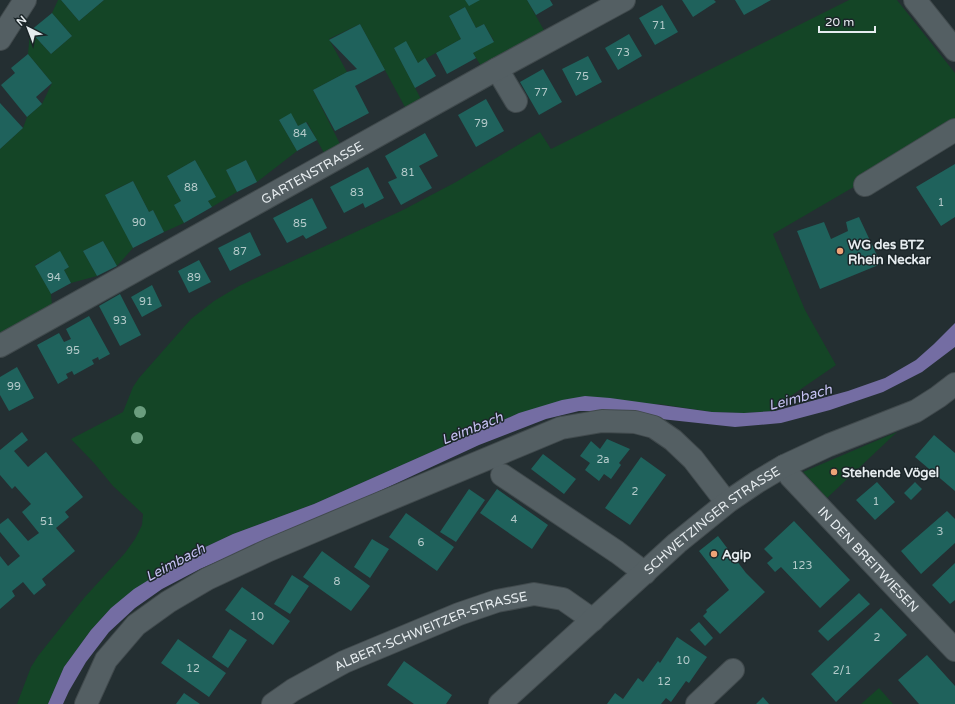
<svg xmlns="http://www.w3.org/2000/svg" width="955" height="704" viewBox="0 0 955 704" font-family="'Varela Round',sans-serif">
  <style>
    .green { fill: #144526 }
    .water { fill: #746da3 }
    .building { fill: #1f625c }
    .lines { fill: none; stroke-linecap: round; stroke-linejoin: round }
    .minor-casing { stroke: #414a4d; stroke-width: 24 }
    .minor { stroke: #545f63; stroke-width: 22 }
    .tree { fill: #6b9d7e }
    .poi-dot { fill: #efa377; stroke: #1b2528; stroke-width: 1.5 }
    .labels { text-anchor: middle; stroke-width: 3; stroke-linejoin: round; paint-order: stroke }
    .number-label { font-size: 11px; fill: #b4caca }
    .street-label { font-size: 13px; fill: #e6ecef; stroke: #1b2528 }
    .poi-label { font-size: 13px; font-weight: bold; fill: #e6ecef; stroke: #1b2528; text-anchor: start }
    .water-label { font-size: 14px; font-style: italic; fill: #c5c1f2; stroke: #1b2528 }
  </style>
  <rect width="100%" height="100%" fill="#242f32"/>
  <!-- green -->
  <path class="green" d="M58,0H61L79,21L104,0H527L545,32L481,66L473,53L494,41L484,24L476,28L465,7L449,16L461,39L418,63L406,42L394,48L422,101L406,109L360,24L329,39L347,72L313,90L340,144L324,153L307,122L298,126L291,114L279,120L297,151L257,182L246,160L226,170L237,192L212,207L208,201L215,197L195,160L167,176L181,201L174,205L184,223L164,232L153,210L149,212L133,181L106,194L133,248L117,266L103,241L83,251L97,276L71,283L64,270L69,267L60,252L35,265L51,294L52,305L0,337V149L23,128L27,117L42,104L52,83L28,54L30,31L51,54L72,36L52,13Z
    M849,0H897L955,73V128L773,234L805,310L836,365L782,402L775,411L744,413L712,412L659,404L519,413L314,504L233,534L199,550L111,608L91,630L64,667L48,704H17L31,667L38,656L84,598L125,553L135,539L142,525L143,514L113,486L94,463L71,439L123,412L133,387L139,378L191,319L214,301L239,286L403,210L456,182L540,132L551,149Z
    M897,432L827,498L803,472Z
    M879,688L893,704H861Z"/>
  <!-- water -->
  <path class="water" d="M955,323V347L922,372L883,392L830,410L781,423L735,427L661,419L605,411H579L546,419L479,445L371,495L200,569L162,589L135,608L109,632L86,662L69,691L63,704H48L64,667L91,630L111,608L134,589L176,563L199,550L233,534L314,504L519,413L562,400L585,396L610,398L712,412L744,413L775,411L848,391L885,378L916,360L934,344Z"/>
  <!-- building -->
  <path class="building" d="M61,0H104L79,21Z
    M465,0H480L469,6Z
    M527,0H550L553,5L536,15Z
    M682,0H714L716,2L693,17Z
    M735,0H771L744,15Z
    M662,5L678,32L655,45L639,18Z
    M465,7L476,28L484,24L494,42L473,53L476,58L447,74L436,53L461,39L449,16Z
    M52,13L72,36L51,54L30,31Z
    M360,24L385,70L355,86L369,113L335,131L313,90L347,72L357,69L329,40Z
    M629,34L642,56L618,70L605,48Z
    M406,41L418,63L425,58L436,76L415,88L394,48Z
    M28,54L52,83L36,97L42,104L27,117L1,85L15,73L11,68Z
    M588,56L602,82L576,96L562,69Z
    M543,69L562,102L539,115L520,82Z
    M486,99L504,131L476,147L458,115Z
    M0,103L23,128L0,149Z
    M291,113L298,126L306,122L317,140L297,151L279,120Z
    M425,133L438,156L419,166L432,188L401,205L388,182L397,178L385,156Z
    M195,160L216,197L208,201L212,207L184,223L174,205L181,201L167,176Z
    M246,160L257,182L237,192L226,170Z
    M955,164V217L941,226L916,187Z
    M368,167L384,198L365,208L363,203L344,213L330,187Z
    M133,181L149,212L153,210L164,232L133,248L105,195Z
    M312,198L327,228L306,239L303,235L287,243L273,218Z
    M859,217L881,264L820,289L797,231L824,222L831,239L848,231L846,222Z
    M250,232L261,255L230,271L218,248Z
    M103,241L117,266L97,276L83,251Z
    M60,251L69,267L64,270L71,283L51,294L35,266Z
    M199,260L211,282L189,293L178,271Z
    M152,285L162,306L142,317L131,297Z
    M120,294L141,335L120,346L99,306Z
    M89,316L110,354L99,360L98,357L92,360L94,364L74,375L72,371L66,374L68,378L58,384L37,345L59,333L64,342L71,339L66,329Z
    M17,367L34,398L9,411L0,395V377Z
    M22,432L28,440L14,451L28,467L46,452L83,497L65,512L69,517L56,528L75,551L42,579L46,585L34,595L23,582L12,591L15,596L0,609V556L8,566L20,556L0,532V524L8,518L28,541L39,533L22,512L31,504L15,486L12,489L0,475V450Z
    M934,435L955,453V491L915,457Z
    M607,439L630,449L619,463L621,465L611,479L604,474L599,481L585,470L590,463L580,456L591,441L600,449Z
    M543,454L576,479L564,494L531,469Z
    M641,457L666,475L630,525L605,508Z
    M877,482L895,502L875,520L856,500Z
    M915,482L922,489L911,500L904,493Z
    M469,489L485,500L456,542L440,532Z
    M497,489L548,525L532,549L480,513Z
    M947,511L955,519V543L921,574L901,551Z
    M406,513L454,547L437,571L389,537Z
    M794,521L850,580L820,608L781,567L775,572L767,563L773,558L764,549Z
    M718,536L746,573L765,592L720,634L703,616L707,612L706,610L729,590L699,551Z
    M372,539L389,549L370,578L354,567Z
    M322,551L370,586L351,611L303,577Z
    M955,563V600L950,604L932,585Z
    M292,575L309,586L290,614L274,604Z
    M242,587L290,621L273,645L225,610Z
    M859,593L870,604L828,641L818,631Z
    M881,608L907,635L836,702L811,674Z
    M699,622L713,638L705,646L690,630Z
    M230,629L247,640L228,668L212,657Z
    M677,637L707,657L689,683L686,681L671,702L666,698L661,704H607L615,693L623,699L638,678L643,682L658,661L660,663Z
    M178,639L226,673L209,697L161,663Z
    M927,655L955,686V704H919L898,680Z
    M404,661L452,695L446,704H414L387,685Z
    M184,693L200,704H176Z
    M763,697L769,704H756Z"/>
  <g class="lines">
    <!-- minor casing -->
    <g class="minor-casing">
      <g id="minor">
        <path d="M915,0L955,50"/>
        <path d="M0,39L25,0"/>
        <path d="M497,69L516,101"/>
        <path d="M865,185L955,130"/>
        <path id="s1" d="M0,346L497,69L624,0"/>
        <path id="s2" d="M784,466L791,477L955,650"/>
        <path d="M502,475L617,552L645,573"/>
        <path d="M86,704L106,660L136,625L168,602L207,579L269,550L364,510L561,428L602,421L635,422L654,427L673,440L693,459L720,494"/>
        <path id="s3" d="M273,704L293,690L344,662L459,614L497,601L534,594L563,599L593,620"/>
        <path id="s4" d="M500,704L677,543L729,501L757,482L784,466L829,445L916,411L938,397L955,384"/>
        <path d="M697,704L733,670"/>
      </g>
    </g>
    <!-- minor -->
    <use href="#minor" class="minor"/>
  </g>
  <!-- trees -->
  <g class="tree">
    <circle cx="140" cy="412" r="6"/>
    <circle cx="137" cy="438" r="6"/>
  </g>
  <!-- markers -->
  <g class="poi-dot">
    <circle cx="840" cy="251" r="4"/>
    <circle cx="834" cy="472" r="4"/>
    <circle cx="714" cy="554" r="4"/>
  </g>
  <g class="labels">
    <!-- number labels -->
    <g class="number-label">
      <text x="659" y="29">71</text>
      <text x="623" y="56">73</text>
      <text x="582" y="80">75</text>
      <text x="541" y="96">77</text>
      <text x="481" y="127">79</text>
      <text x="300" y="137">84</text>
      <text x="408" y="176">81</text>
      <text x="191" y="191">88</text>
      <text x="357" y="196">83</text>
      <text x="941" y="206">1</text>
      <text x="139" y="226">90</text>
      <text x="300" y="227">85</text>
      <text x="240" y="255">87</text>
      <text x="54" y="281">94</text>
      <text x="194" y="281">89</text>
      <text x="146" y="305">91</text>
      <text x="120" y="324">93</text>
      <text x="73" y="354">95</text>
      <text x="14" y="390">99</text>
      <text x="603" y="463">2a</text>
      <text x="635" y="495">2</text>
      <text x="876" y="505">1</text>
      <text x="514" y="523">4</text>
      <text x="47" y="525">51</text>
      <text x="940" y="535">3</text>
      <text x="421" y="546">6</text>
      <text x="802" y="569">123</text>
      <text x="337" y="585">8</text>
      <text x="257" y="620">10</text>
      <text x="877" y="641">2</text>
      <text x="683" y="664">10</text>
      <text x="193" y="672">12</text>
      <text x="842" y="674">2/1</text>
      <text x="664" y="685">12</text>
    </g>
    <!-- street labels -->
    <g class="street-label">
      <text dy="5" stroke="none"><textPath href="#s1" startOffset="357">GARTENSTRASSE</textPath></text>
      <text dy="5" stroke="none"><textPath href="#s4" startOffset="281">SCHWETZINGER STRASSE</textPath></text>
      <text dy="5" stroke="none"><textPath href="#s2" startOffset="126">IN DEN BREITWIESEN</textPath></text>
      <text dy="5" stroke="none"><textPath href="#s3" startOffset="175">ALBERT-SCHWEITZER-STRASSE</textPath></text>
    </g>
    <!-- poi labels -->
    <g class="poi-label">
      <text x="848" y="249">WG des BTZ<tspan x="848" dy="15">Rhein Neckar</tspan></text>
      <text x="842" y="477">Stehende Vögel</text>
      <text x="722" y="559">Agip</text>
    </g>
    <!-- water labels -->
    <g class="water-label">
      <text transform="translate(800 397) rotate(-15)" y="5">Leimbach</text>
      <text transform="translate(472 428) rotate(-22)" y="5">Leimbach</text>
      <text transform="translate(175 562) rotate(-28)" y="5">Leimbach</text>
    </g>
  </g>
  <!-- north arrow -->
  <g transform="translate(28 28) rotate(318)" stroke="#1b2528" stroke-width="3" paint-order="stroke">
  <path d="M0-3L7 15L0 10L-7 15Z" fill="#e6ecef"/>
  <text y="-6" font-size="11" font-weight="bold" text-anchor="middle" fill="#e6ecef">N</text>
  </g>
  <!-- scale -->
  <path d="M819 26v6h56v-6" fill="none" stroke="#e6ecef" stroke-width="2"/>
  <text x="825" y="26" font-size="12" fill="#e6ecef" stroke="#1b2528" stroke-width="3" paint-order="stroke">20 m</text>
</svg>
